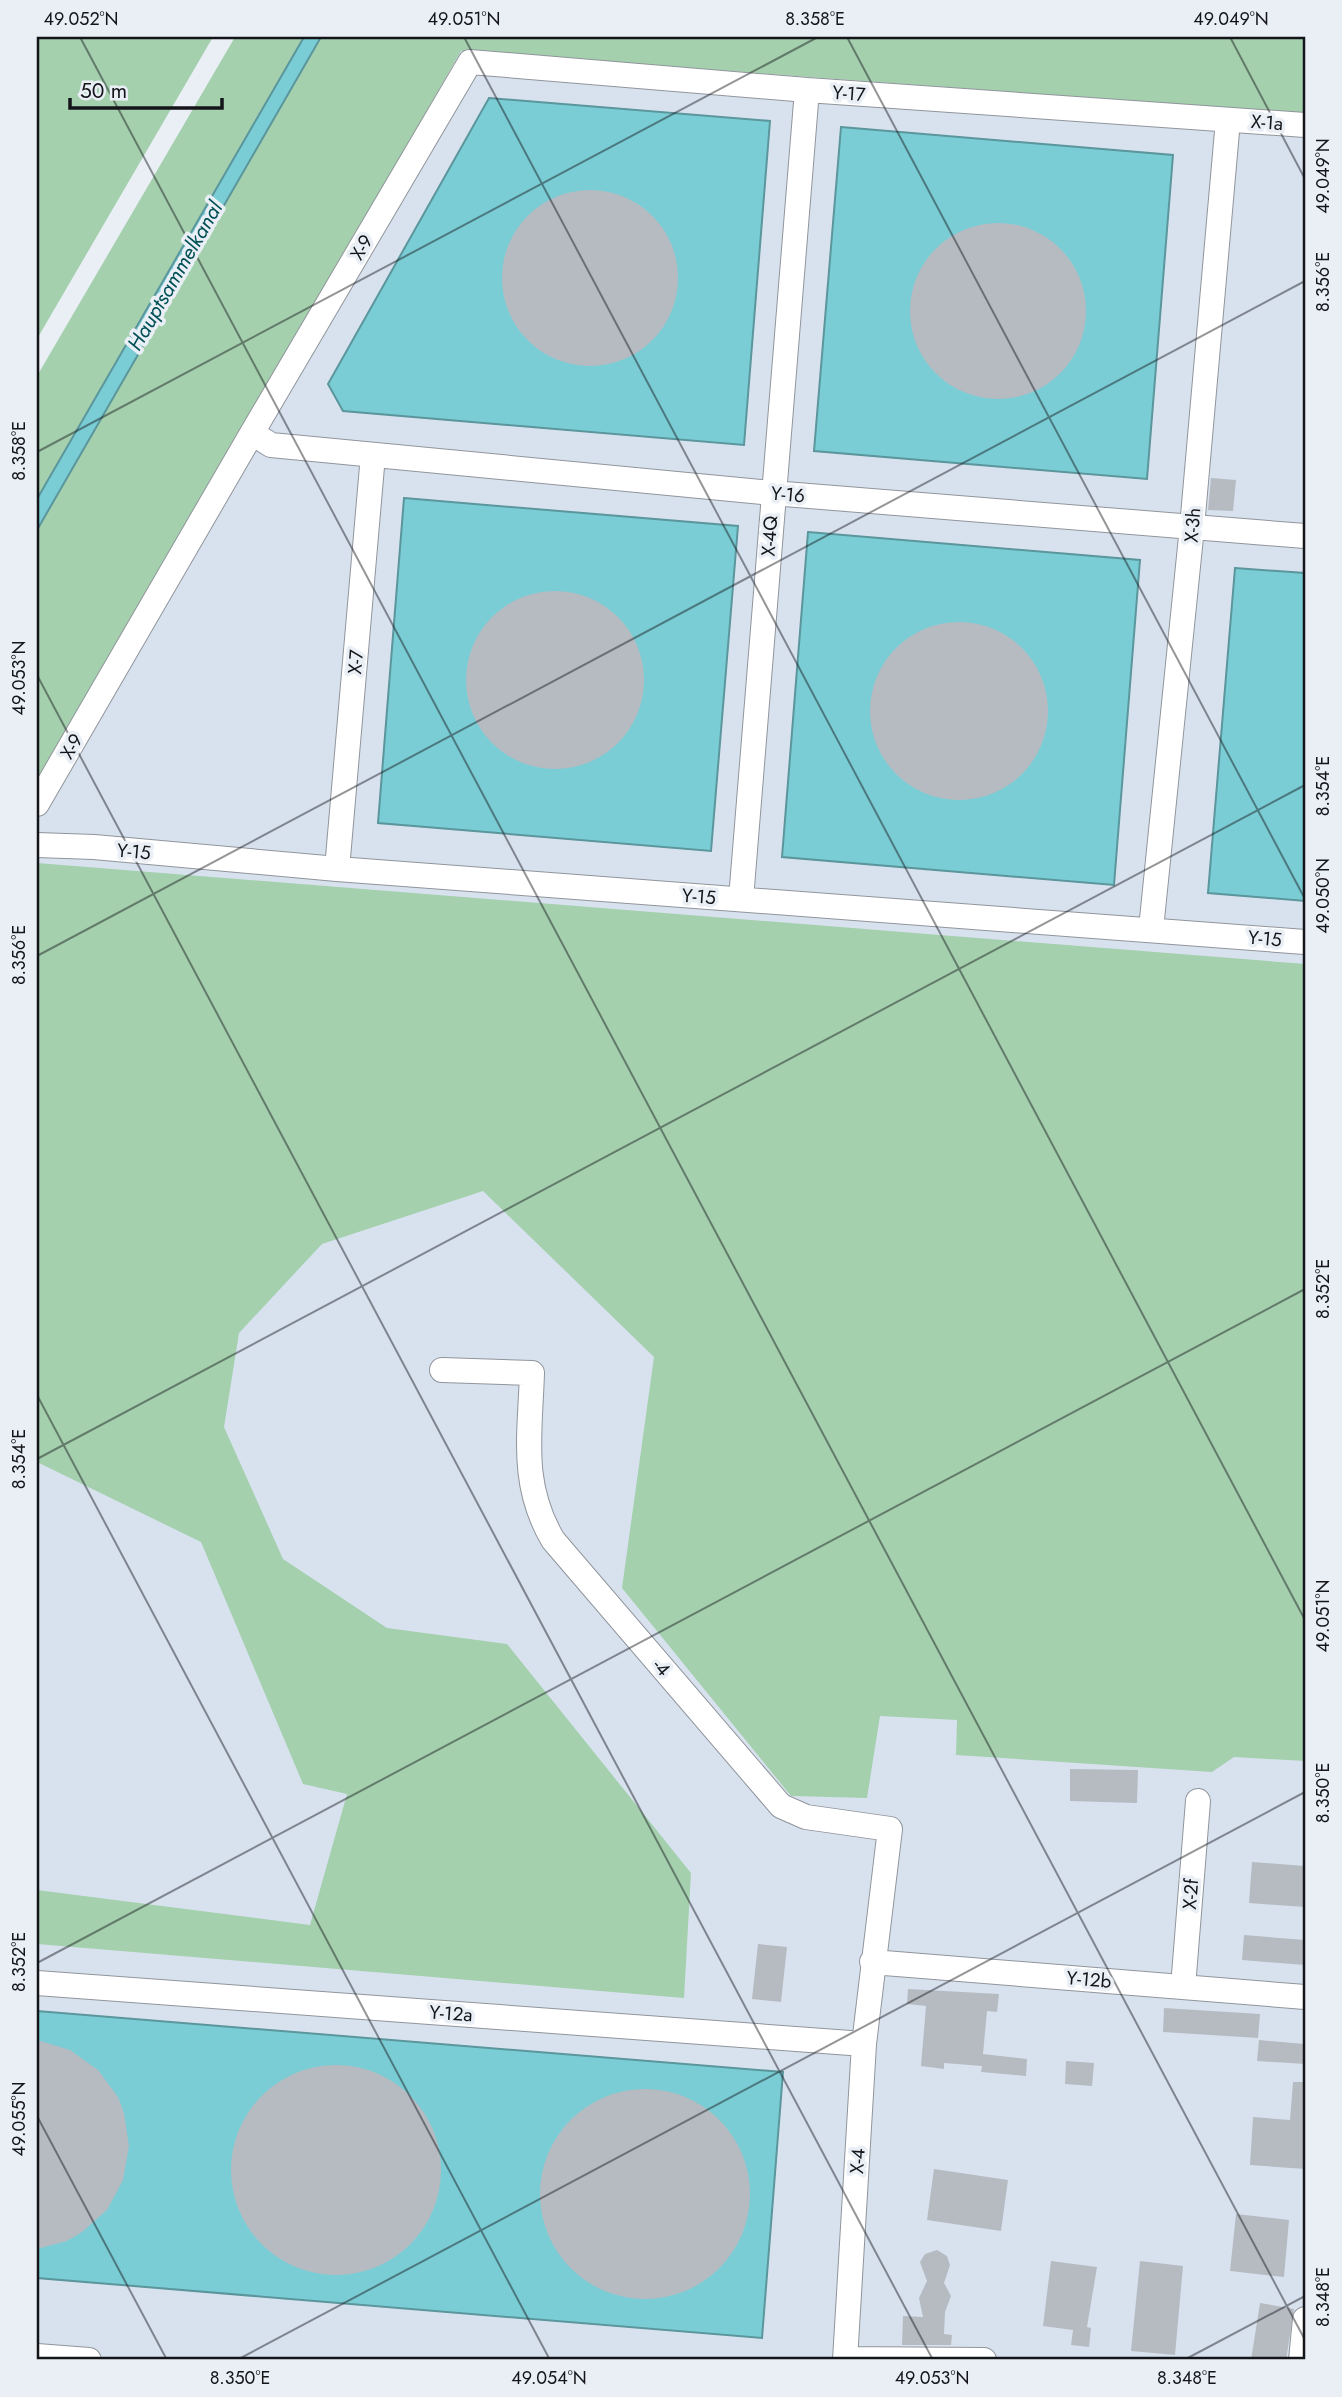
<svg xmlns="http://www.w3.org/2000/svg" width="1342" height="2397" viewBox="0 0 1342 2397" font-family="Jost,sans-serif">
  <style>
    .built { fill: #d8e2ef }
    .green { fill: #a4d0ae }
    .water { fill: #7acdd5; stroke: #5b969c; stroke-width: 2 }
    .building { fill: #b6bbc2 }
    .lines { fill: none; stroke-linecap: round; stroke-linejoin: round }
    .minor-casing { stroke: #90959b; stroke-width: 26 }
    .minor { stroke: #fff; stroke-width: 24 }
    .ticks { fill: none; stroke: #141518; stroke-width: 2; stroke-opacity: 0.45 }
    .labels { text-anchor: middle; stroke-width: 7; stroke-linejoin: round; paint-order: stroke }
    .street-label { font-size: 19px; fill: #141518; stroke: #eaeff6 }
    .water-label { font-size: 21px; font-style: italic; fill: #004f55; stroke: #eaeff6 }
    .neatline { fill: none; stroke: #141518; stroke-width: 2.5 }
    .ticks-label { font-size: 18px; text-anchor: middle; fill: #141518 }
  </style>
  <rect width="100%" height="100%" fill="#eaeff6"/>
  <!-- built -->
  <path class="built" d="M461,51L1305,114V2360H37V791Z"/>
  <!-- green -->
  <path class="green" d="M37,37H213L37,339Z
    M235,37H304L37,499V376Z
    M321,37H1305V114L461,51L37,791V530Z
    M37,863L1305,964V1761L1234,1757L1212,1772L956,1755L957,1720L880,1716L867,1798L791,1796L622,1588L654,1357L483,1191L322,1244L239,1333L224,1427L283,1559L387,1628L507,1644L691,1873L684,1998L37,1944V1890L310,1925L347,1794L303,1784L201,1542L37,1462Z"/>
  <!-- water -->
  <path class="water" d="M304,37H321L37,530V499Z
    M489,98L770,121L744,445L343,411L328,384Z
    M841,127L1173,155L1147,479L814,451Z
    M404,498L738,526L711,851L378,823Z
    M808,532L1140,560L1114,885L782,857Z
    M1235,568L1305,573V901L1208,893Z
    M37,2011L783,2072L762,2338L37,2278Z"/>
  <!-- building -->
  <path class="building" d="M502 278a88 88 0 1 1 176 0a88 88 0 1 1-176 0Z
    M910 311a88 88 0 1 1 176 0a88 88 0 1 1-176 0Z
    M1211,478L1236,480L1233,511L1208,510Z
    M466 680a89 89 0 1 1 178 0a89 89 0 1 1-178 0Z
    M870 711a89 89 0 1 1 178 0a89 89 0 1 1-178 0Z
    M1070,1769L1138,1770L1137,1803L1070,1801Z
    M1252,1862L1305,1866V1907L1249,1903Z
    M1244,1935L1305,1940V1965L1242,1960Z
    M758,1944L787,1947L781,2002L752,1999Z
    M908,1989L999,1994L997,2012L987,2011L983,2054L1027,2059L1026,2076L981,2072L982,2066L944,2063V2069L921,2066L926,2006L907,2004Z
    M1164,2008L1260,2014L1258,2038L1163,2032Z
    M37,2040L70,2050L98,2070L118,2097L124,2113L129,2146L123,2180L107,2210L82,2232L67,2241L37,2249Z
    M1259,2040L1305,2044V2064L1257,2061Z
    M1066,2061L1094,2063L1092,2086L1065,2084Z
    M231 2170a105 105 0 1 1 210 0a105 105 0 1 1-210 0Z
    M1293,2082H1305V2169L1250,2165L1253,2117L1290,2120Z
    M540 2194a105 105 0 1 1 210 0a105 105 0 1 1-210 0Z
    M934,2169L1008,2180L1001,2231L927,2220Z
    M1236,2214L1289,2220L1284,2277L1230,2271Z
    M937,2250L947,2256L950,2265L944,2283L951,2296L945,2312L944,2334L952,2335L951,2345H902L903,2316L923,2317L919,2298L927,2281L920,2262L925,2254Z
    M1051,2261L1097,2267L1087,2327L1091,2328L1089,2347L1071,2345L1073,2330L1043,2326Z
    M1140,2261L1183,2266L1175,2355L1131,2351Z
    M1260,2303L1294,2309L1286,2360H1251Z"/>
  <g class="lines">
    <!-- minor casing -->
    <g class="minor-casing">
      <path id="minor" d="M1305,125L807,90L470,62L252,433L271,445L772,493L1305,536
        M37,804L252,433
        M37,845L94,847L337,869L1305,942
        M337,869L373,455
        M741,899L807,90
        M1151,929L1192,527L1228,120
        M442,1370L532,1373C530,1435 520,1484 553,1540L781,1806L806,1817L890,1829L864,2044L845,2360
        M872,1962L1305,1997
        M37,1983L864,2044
        M1183,1987L1198,1801
        M37,2356L89,2360
        M845,2359L984,2360
        M1301,2360L1305,2319"/>
    </g>
    <!-- minor -->
    <use href="#minor" class="minor"/>
  </g>
  <!-- ticks -->
  <path class="ticks" d="M80,37L1305,2340M464,37L1305,1620M847,37L1305,899M1230,37L1305,179M37,452L818,37M37,675L933,2360M37,956L1305,281M37,1395L550,2360M37,1459L1305,785M37,1963L1305,1289M37,2116L167,2360M237,2360L1305,1792M1184,2360L1305,2296"/>
  <g class="labels">
    <!-- street labels -->
    <g class="street-label">
      <text transform="translate(849 93) rotate(4)" y="7">Y-17</text>
      <text transform="translate(1267 122) rotate(4)" y="7">X-1a</text>
      <text transform="translate(361 247) rotate(-60)" y="7">X-9</text>
      <text transform="translate(788 494) rotate(5)" y="7">Y-16</text>
      <text transform="translate(1192 525) rotate(-85)" y="7">X-3h</text>
      <text transform="translate(769 536) rotate(-86)" y="7">X-4Q</text>
      <text transform="translate(355 662) rotate(-85)" y="7">X-7</text>
      <text transform="translate(71 746) rotate(-60)" y="7">X-9</text>
      <text transform="translate(134 851) rotate(5)" y="7">Y-15</text>
      <text transform="translate(699 896) rotate(4)" y="7">Y-15</text>
      <text transform="translate(1265 938) rotate(5)" y="7">Y-15</text>
      <text transform="translate(662 1667) rotate(49)" y="7">-4</text>
      <text transform="translate(1190 1894) rotate(-85)" y="7">X-2f</text>
      <text transform="translate(1089 1979) rotate(5)" y="7">Y-12b</text>
      <text transform="translate(451 2013) rotate(4)" y="7">Y-12a</text>
      <text transform="translate(857 2161) rotate(-86)" y="7">X-4</text>
    </g>
    <!-- water labels -->
    <g class="water-label">
      <text transform="translate(175 276) rotate(-60)" y="7">Hauptsammelkanal</text>
    </g>
  </g>
  <!-- border -->
  <rect width="1342" height="2397" fill="none" stroke="#eaeff6" stroke-width="77"/>
  <!-- scale -->
  <path d="M70 98v10h152v-10" fill="none" stroke="#141518" stroke-width="3.5"/>
  <text x="80" y="98" font-size="21" fill="#141518" stroke="#eaeff6" stroke-width="5" paint-order="stroke">50 m</text>
  <rect x="38" y="38" width="1266" height="2320" class="neatline"/>
  <g class="ticks-label">
    <text x="81" y="25">49.052°N</text>
    <text x="464" y="25">49.051°N</text>
    <text x="815" y="25">8.358°E</text>
    <text x="1231" y="25">49.049°N</text>
    <text transform="translate(1323 176) rotate(-90)" y="6">49.049°N</text>
    <text transform="translate(1323 282) rotate(-90)" y="6">8.356°E</text>
    <text transform="translate(19 451) rotate(-90)" y="6">8.358°E</text>
    <text transform="translate(19 678) rotate(-90)" y="6">49.053°N</text>
    <text transform="translate(1323 786) rotate(-90)" y="6">8.354°E</text>
    <text transform="translate(1323 896) rotate(-90)" y="6">49.050°N</text>
    <text transform="translate(19 955) rotate(-90)" y="6">8.356°E</text>
    <text transform="translate(1323 1289) rotate(-90)" y="6">8.352°E</text>
    <text transform="translate(19 1459) rotate(-90)" y="6">8.354°E</text>
    <text transform="translate(1323 1616) rotate(-90)" y="6">49.051°N</text>
    <text transform="translate(1323 1793) rotate(-90)" y="6">8.350°E</text>
    <text transform="translate(19 1962) rotate(-90)" y="6">8.352°E</text>
    <text transform="translate(19 2119) rotate(-90)" y="6">49.055°N</text>
    <text transform="translate(1323 2297) rotate(-90)" y="6">8.348°E</text>
    <text x="240" y="2384">8.350°E</text>
    <text x="549" y="2384">49.054°N</text>
    <text x="932" y="2384">49.053°N</text>
    <text x="1187" y="2384">8.348°E</text>
  </g>
</svg>
